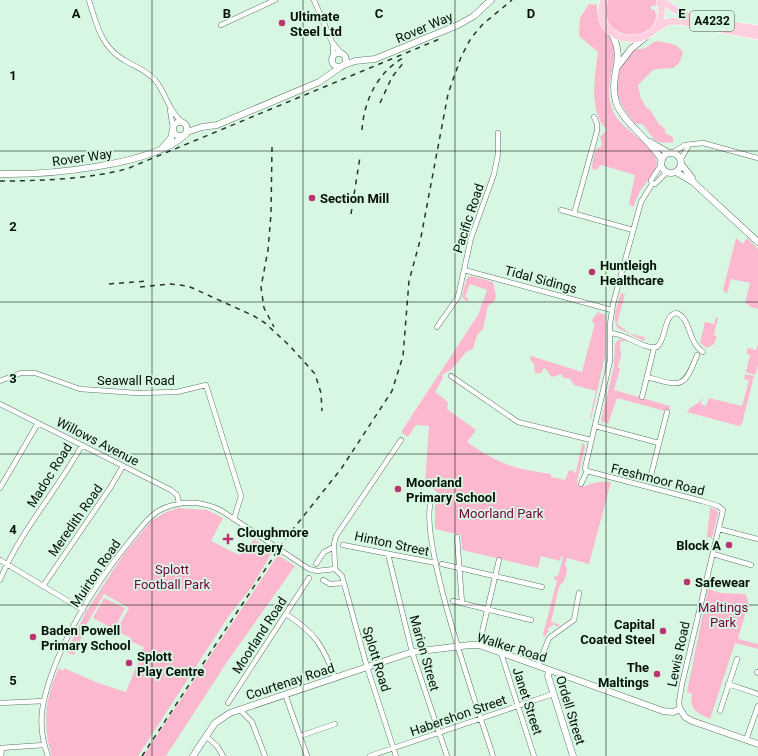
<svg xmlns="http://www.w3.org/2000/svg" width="758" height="756" viewBox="0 0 758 756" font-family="Roboto,sans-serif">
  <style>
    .green { fill: #fbb8ce }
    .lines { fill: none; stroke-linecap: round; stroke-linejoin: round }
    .minor-casing { stroke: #5b7765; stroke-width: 5.5 }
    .tertiary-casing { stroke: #5b7765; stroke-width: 7 }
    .primary-casing { stroke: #fff; stroke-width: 8 }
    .minor { stroke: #fff; stroke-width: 4.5 }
    .tertiary { stroke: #fff; stroke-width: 6 }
    .primary { stroke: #fed0df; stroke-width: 7 }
    .rail { stroke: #27352c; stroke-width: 1.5; stroke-dasharray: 5 5; stroke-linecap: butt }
    .grid { fill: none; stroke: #051009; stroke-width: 1; stroke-opacity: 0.55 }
    .poi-dot { fill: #bb3371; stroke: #d8f7e2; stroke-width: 1.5 }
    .labels { text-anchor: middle; stroke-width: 3.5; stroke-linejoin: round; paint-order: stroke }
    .shield { fill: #d8f7e2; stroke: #44554a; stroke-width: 1 }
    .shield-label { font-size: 12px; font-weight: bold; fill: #051009 }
    .poi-label { font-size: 13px; font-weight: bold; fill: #051009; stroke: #d8f7e2; text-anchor: start }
    .street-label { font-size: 13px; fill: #051009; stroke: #d8f7e2 }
    .park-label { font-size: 13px; fill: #770040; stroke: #d8f7e2 }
    .grid-label { font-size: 13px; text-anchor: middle; font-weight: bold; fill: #051009; stroke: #d8f7e2; stroke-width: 3.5; stroke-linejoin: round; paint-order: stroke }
  </style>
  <rect width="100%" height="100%" fill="#d8f7e2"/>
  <!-- green -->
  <path class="green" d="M607,0H656L658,5L651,6V10H654L657,16L653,26L652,25V27C648,30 644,34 639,36C636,37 630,35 627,35C608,33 603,16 607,0Z
    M589,4L597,5C596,27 613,34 614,51C615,72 603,87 613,111C622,132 651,140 657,162L655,171L640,191L633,207L629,204L635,175L601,165L596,170L592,169L593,157L597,148L601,147L602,144L600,137L607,130C588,112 595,76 598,52L579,36L580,18Z
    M657,41C667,43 678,43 683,53L679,63L673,68L657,69L653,70L638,85L641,99L646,107L650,110L659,124L665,129V133L673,137V142C652,145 654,137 642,124H636C620,106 608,88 623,64C625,60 628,54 632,51C636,48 643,50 647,47C651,45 652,42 657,41Z
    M736,238L743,244L747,238L758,249V309L748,306L749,304L745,303L750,283L731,279L727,294L723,290Z
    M472,276L493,282L496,296L495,300L488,306L483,329L477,335L473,349L467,351L452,369L442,375L443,378L435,392L448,402L447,409L476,430L467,442C499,464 513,469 551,474V477L565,480L569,471L571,470L576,473L582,444L580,442L584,444L585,447L577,481L578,486C587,488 596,479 611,482L589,564L567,558L565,564L567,570L564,581L559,587L551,622L560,625L556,627L554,624L547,629L549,631L544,637L543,634L557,581L553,577L558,576L563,557L561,556L560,561L541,556L538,568L462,550L461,535L435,529V505C446,496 434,489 425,484L429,426L416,425L408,437L401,432L478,315L487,290L470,284L465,297L468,298L467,302L462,297L466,280L468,277Z
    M621,293L625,294L617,324L631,334L644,337L645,334L644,341L618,328C611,319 618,303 621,293Z
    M598,312L605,315V356L591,419L590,418L596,391L574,385L570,379L562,377V374L552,377L549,374L546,369L544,368L541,373H535L534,364L530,360L531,356L582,372L595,323L592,322L593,318Z
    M716,317L718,318L714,335L717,336L714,344L707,348L700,343L705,322L714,324Z
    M619,339L626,341L620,342L621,356L618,367L620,369L614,390L670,406L669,412L617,398L608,424L601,421L614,366L615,344Z
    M758,344V365L755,375L746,372L750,355L746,353L748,348L756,350Z
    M745,374L754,376L742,424L739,426L687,412C691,405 699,405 702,398L701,404L706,406L709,398L742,406L749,380L744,379Z
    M178,508L207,510L223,518L211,541L239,555L244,546L248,548L254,539L272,552L253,585L228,617L138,756H52C42,726 45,697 59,668L63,671L64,668L66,669L98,683L126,692L144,647L130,641L131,638L116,631L129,608L104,594L88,622L74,655L66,652L86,612L123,555L151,521L166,512Z
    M710,508L716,509L718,513L712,538L707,537Z
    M278,555L295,566L229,659L166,756H143Z
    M708,589L721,593L745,594L748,600V604L738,639L758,644V649L735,643L710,719C697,713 689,710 692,694L687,692Z
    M104,598L125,608L114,629L93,618Z"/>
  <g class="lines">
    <!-- minor casing -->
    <g class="minor-casing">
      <path id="minor" d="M89,0C96,23 101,47 124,60C134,66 146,70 155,80C166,93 168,110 181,121
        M314,0L332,42L341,53
        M221,25L275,0
        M333,45V57
        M170,110L173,128
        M672,153L685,145L703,143L758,158
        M681,159L689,145
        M652,184H655L667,172
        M561,210L633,230
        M574,214L597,131V124L594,117
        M464,270L612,310
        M437,327L458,297L471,238L494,174L498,154V133
        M610,333C625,333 644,350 657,347C667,339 663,314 677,313C691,319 688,343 703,352
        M451,376L518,422L591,440
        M647,377C680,386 684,390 697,355
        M0,381L21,373H35L80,389L137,393L177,392L206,385L241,496L234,519
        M642,397L654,348
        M0,404L171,490L177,495L179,503
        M595,426L659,443
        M587,471L702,501L718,506L723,510L682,684L679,702L680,709
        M651,475L667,412
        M581,484L587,471L585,468L610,361V324L613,304L641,202L652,184L651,180L661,165
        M0,488L38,423
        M433,497C413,528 480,714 493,756
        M719,529L758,539
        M457,537L462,603
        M343,545L436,563
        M388,554L412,652L447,756
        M713,554L751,565
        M0,560L83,610
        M316,564L324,552L334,547
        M442,564L542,587
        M335,569L342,576L367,667L396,756
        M335,569L334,544L336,536L401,440
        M0,580C20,531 57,491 82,445
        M323,580L330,584L344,583
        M43,586L110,488L123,466
        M453,601L531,620
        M286,614C315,633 323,645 335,678
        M479,645L499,560
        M501,653L534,756
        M538,666L549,638L574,620L579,593
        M757,672L758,673
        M728,684L758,694
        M285,694L307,756
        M0,703L44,701
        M228,703L309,578
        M239,709L252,722L265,756
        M720,711L737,659
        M206,736L217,746L223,756
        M300,736L335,724
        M746,740L758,706
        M0,748L44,745
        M1,756L2,748
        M48,756C42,740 40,721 43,705C54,650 94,585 129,542C138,531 146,519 158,511C178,500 202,500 222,511L309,569L317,571L335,569
        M370,756L553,694"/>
    </g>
    <!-- tertiary casing -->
    <g class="tertiary-casing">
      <path id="tertiary" d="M610,31C628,60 608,73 616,102C622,121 650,140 662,160
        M332 60a7 7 0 1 1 14 0a7 7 0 1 1-14 0Z
        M344,65L355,61L375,59L458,25L474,16L491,0
        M618,66L631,49L648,35
        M173 129a7 7 0 1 1 14 0a7 7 0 1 1-14 0Z
        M187,132L202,127L217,125L319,82L342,66
        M650,142L669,153
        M163,147L171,138L173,130
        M661 163a10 10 0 1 1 20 0a10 10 0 1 1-20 0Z
        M681,164L692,178L693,182
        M676,172L693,182L758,242
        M0,174C46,175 153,166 186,134
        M549,670L548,676L573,756
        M193,756L215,723L230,713L412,652L470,645H479L519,659L663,711L673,712L680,709L685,717L692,721L758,744"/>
    </g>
    <!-- primary casing -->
    <g class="primary-casing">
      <path id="primary" d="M604,0C587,49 673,54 660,0
        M662,0C684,22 728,24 758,29
        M656,29L667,22L679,21L758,36"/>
    </g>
    <!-- minor -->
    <use href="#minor" class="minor"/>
    <!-- tertiary -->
    <use href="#tertiary" class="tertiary"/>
    <!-- primary -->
    <use href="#primary" class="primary"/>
    <!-- rail -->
    <path class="rail" d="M380,103L392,77L404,62
      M362,130C364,101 377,73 403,58
      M272,147L271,214L268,250L261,287L264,308L274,327
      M0,181C37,181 94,179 129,168L442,38
      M351,214L360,157
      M109,284L148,281
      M140,287L170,284L188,286L254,316L265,323L290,346L315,374L321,393L322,411
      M142,756L286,538L341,469L392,391L403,356L409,281L421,237L448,94L461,57L471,38L483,24L512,0"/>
  </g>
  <!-- grid -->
  <path class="grid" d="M152,0V756M303,0V756M455,0V756M606,0V756M0,151H758M0,302H758M0,454H758M0,605H758"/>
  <!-- markers -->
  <g class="poi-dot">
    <circle cx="282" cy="23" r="4"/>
    <circle cx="312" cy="198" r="4"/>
    <circle cx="592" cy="272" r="4"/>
    <circle cx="398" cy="489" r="4"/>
    <path d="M226 533h4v4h4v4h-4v4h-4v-4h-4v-4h4z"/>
    <circle cx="729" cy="545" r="4"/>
    <circle cx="687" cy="582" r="4"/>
    <circle cx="663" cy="631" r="4"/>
    <circle cx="33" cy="637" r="4"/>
    <circle cx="129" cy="663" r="4"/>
    <circle cx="657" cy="674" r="4"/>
  </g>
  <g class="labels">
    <!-- shield labels -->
    <rect class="shield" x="690" y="11" width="44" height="20" rx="3"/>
    <g class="shield-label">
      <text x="712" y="25">A4232</text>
    </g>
    <!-- poi labels -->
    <g class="poi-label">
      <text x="290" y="21">Ultimate<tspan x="290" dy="15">Steel Ltd</tspan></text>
      <text x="320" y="203">Section Mill</text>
      <text x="600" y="270">Huntleigh<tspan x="600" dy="15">Healthcare</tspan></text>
      <text x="406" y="487">Moorland<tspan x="406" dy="15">Primary School</tspan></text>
      <text x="237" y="537">Cloughmore<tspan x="237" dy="15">Surgery</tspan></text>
      <text x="721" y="550" text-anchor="end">Block A</text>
      <text x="695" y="587">Safewear</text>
      <text x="655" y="629" text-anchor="end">Capital<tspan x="655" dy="15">Coated Steel</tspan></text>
      <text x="41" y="635">Baden Powell<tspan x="41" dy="15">Primary School</tspan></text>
      <text x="137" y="661">Splott<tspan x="137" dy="15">Play Centre</tspan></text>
      <text x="649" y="672" text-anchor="end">The<tspan x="649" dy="15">Maltings</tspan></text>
    </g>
    <!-- street labels -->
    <g class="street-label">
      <text transform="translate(424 27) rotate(-23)" y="5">Rover Way</text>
      <text transform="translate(82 157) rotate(-8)" y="5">Rover Way</text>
      <text transform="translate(468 218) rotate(-72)" y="5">Pacific Road</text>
      <text transform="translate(541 279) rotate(15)" y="5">Tidal Sidings</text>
      <text x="136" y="385">Seawall Road</text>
      <text transform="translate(98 441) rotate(27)" y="5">Willows Avenue</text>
      <text transform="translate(49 475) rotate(-58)" y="5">Madoc Road</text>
      <text transform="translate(658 479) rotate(14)" y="5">Freshmoor Road</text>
      <text transform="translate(75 520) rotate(-55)" y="5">Meredith Road</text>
      <text transform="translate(392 543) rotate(12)" y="5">Hinton Street</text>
      <text transform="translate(95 573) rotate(-56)" y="5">Muirton Road</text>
      <text transform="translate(259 635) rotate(-57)" y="5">Moorland Road</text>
      <text transform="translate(512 647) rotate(17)" y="5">Walker Road</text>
      <text transform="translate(425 653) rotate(74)" y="5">Marion Street</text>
      <text transform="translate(678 654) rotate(-78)" y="5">Lewis Road</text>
      <text transform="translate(377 659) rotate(73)" y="5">Splott Road</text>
      <text transform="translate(290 681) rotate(-18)" y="5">Courtenay Road</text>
      <text transform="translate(528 701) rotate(72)" y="5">Janet Street</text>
      <text transform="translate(571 710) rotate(73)" y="5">Ordell Street</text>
      <text transform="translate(458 715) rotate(-19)" y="5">Habershon Street</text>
    </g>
    <!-- park labels -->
    <g class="park-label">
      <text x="501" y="518">Moorland Park</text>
      <text x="172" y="574">Splott<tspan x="172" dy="15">Football Park</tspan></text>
      <text x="723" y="612">Maltings<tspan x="723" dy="15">Park</tspan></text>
    </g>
  </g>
  <g class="grid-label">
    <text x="76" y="18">A</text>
    <text x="227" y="18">B</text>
    <text x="379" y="18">C</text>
    <text x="531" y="18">D</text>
    <text x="682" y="18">E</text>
    <text x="13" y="80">1</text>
    <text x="13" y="231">2</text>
    <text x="13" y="383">3</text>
    <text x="13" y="534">4</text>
    <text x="13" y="685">5</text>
  </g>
</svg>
